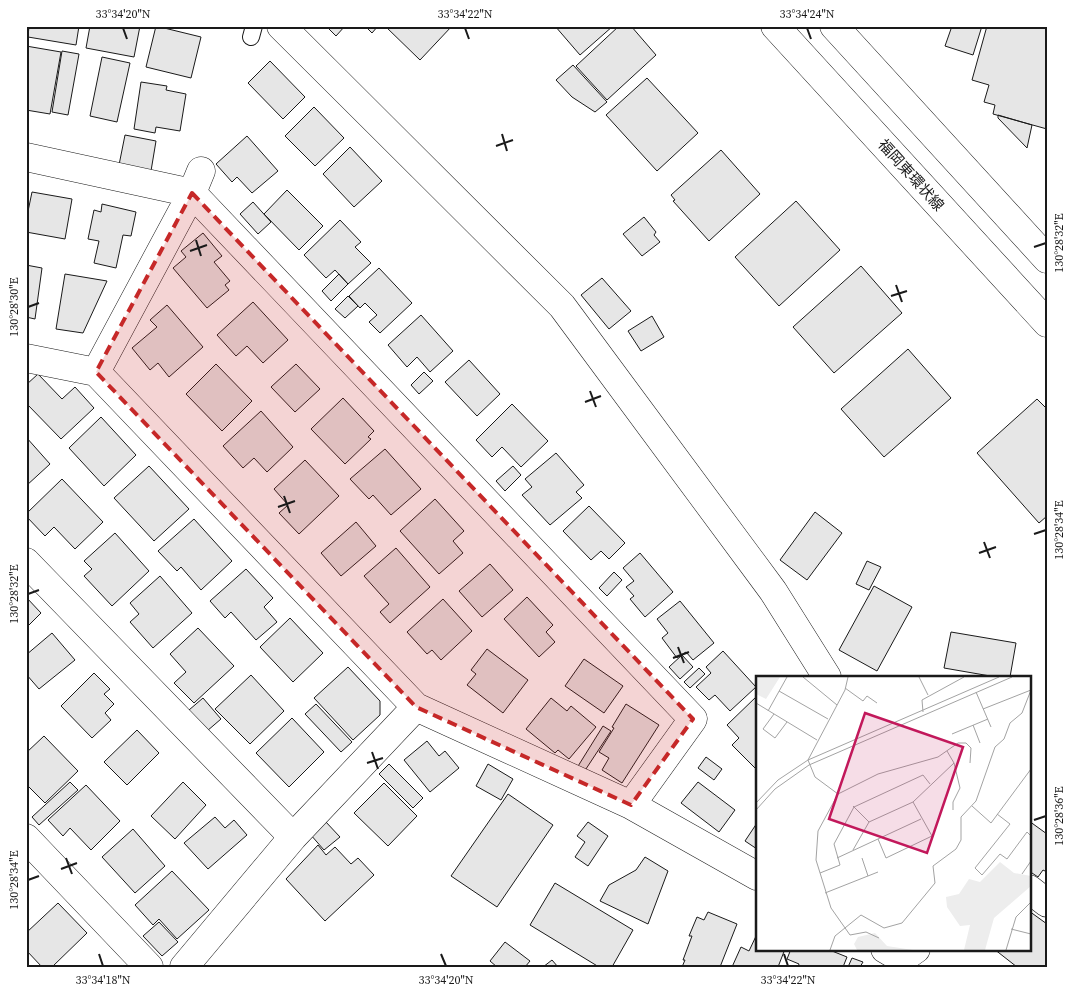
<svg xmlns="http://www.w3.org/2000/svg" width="1073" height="993" viewBox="0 0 1073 993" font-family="'Source Serif 4','Noto Sans JP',serif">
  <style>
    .building { fill: #e6e6e6; stroke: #1a1a1a }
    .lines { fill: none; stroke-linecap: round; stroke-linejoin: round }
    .lane-casing { stroke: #1a1a1a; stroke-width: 18 }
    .street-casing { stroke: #1a1a1a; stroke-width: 29 }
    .primary-casing { stroke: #1a1a1a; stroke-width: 29 }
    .lane { stroke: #fff; stroke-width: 16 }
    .street { stroke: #fff; stroke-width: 28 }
    .primary { stroke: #fff; stroke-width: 28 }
    .marked { fill: #c62828; fill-opacity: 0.2; stroke: #c62828; stroke-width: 4; stroke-dasharray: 10 6; stroke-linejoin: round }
    .ticks { fill: none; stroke: #1a1a1a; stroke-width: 2 }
    .labels { text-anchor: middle; stroke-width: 4; stroke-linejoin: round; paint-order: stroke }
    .street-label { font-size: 15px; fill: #1a1a1a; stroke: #fff }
    .inset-road { fill: none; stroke: #a3a3a3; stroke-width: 1 }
    .view { fill: #c2185b; fill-opacity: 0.15; stroke: #c2185b; stroke-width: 2.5 }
    .inset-edge { fill: none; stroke: #1a1a1a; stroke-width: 2.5 }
    .neatline { fill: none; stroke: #1a1a1a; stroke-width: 2 }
    .ticks-label { font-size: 12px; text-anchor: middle; fill: #1a1a1a }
  </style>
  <rect width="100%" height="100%" fill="#fff"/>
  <!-- building -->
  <path class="building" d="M29,26H79L76,45L28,37Z
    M90,26H140L134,57L86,48Z
    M156,26L201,37L191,78L146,67Z
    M326,26H345L336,36Z
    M365,26H378L372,33Z
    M385,26H452L420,60Z
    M555,26H613L580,55Z
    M619,26H631L656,55L607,100L576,66Z
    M952,26H982L973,55L945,46Z
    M987,26H1047V129L993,114L995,105L984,102L989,85L972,80Z
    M26,46L61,52L50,114L26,110Z
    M62,51L79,54L68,115L52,112Z
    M102,57L130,63L117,122L90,116Z
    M270,61L305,97L283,119L248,83Z
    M573,65L607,102L595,112L572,97L556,80Z
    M647,78L698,133L657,171L606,115Z
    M141,82L167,86L166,90L186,94L180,131L156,127L155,133L134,129Z
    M314,107L344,138L315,166L285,136Z
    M998,115L1032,125L1027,148L998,118Z
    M125,135L156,141L151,171L119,165Z
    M247,136L278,171L252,193L237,177L232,182L216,164Z
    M350,147L382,181L354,207L323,174Z
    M721,150L760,194L709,241L673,201L675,200L671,195Z
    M287,190L323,226L299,250L264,214Z
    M32,192L72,199L65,239L26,232V221Z
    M796,201L840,250L779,306L735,257Z
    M253,202L271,222L258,234L240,214Z
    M102,204L136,212L131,236L123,235L116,268L94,263L99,241L88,239L94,210L101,212Z
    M644,217L656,232L654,235L660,242L642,256L623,234Z
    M340,220L361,242L355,247L371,263L348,284L335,270L326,278L304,255Z
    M203,233L222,256L214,262L230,281L225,285L229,290L207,308L173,268L186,257L181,251Z
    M26,265L42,268L35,319L26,317Z
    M861,266L902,313L834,373L793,327Z
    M379,268L412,303L380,333L369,322L377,315L365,303L360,308L349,296Z
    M65,274L107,281L83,333L56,329Z
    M339,274L348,284L331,301L322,291Z
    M602,278L631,311L609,329L581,295Z
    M348,296L358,306L345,318L335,309Z
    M253,302L288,340L263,363L247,346L236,356L217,335Z
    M167,305L203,347L169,377L158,363L150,370L132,348L157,327L150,320Z
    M421,315L453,351L430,372L417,357L407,367L388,345Z
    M652,316L664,337L641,351L628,331Z
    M908,349L951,398L884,457L841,409Z
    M469,360L500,394L477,416L445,382Z
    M216,364L252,401L222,431L186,394Z
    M296,364L320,389L295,412L271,387Z
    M424,372L433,381L419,394L411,385Z
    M38,374L62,399L75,387L94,408L61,439L26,403V385Z
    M343,398L374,431L368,437L371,439L345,464L311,429Z
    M1037,399L1047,409V516L1039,523L977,453Z
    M512,404L548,441L521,467L502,447L492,457L476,440Z
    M261,411L293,447L267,472L254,458L243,468L223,446Z
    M101,417L136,455L104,486L69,448Z
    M26,437L50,464L26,486Z
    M385,449L421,489L391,515L373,495L369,499L350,479Z
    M556,453L584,485L576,492L582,498L550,525L522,495L532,487L525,479Z
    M305,460L339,496L299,534L279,513L288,505L274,489Z
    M149,466L189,509L154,541L114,498Z
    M513,466L521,475L505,491L496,481Z
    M62,479L103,522L75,549L54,527L45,536L26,516V514Z
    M435,499L464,531L453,541L463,553L439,574L400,531Z
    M589,506L625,543L609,559L601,551L591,560L563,531Z
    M815,512L842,533L807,580L780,560Z
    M194,519L232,561L201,590L181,567L177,571L158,551Z
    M356,522L376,546L341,576L321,553Z
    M115,533L149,571L112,606L84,576L92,569L84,561Z
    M396,548L430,587L390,623L380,612L389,604L364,576Z
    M640,553L673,592L645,617L630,599L634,596L626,587L634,581L623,568Z
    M867,561L881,567L869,590L856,584Z
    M490,564L513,590L482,617L459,591Z
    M246,569L273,598L264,607L277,622L256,640L231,612L225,618L210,601Z
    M614,572L622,580L607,596L599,588Z
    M160,576L192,613L153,648L130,622L139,614L130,603Z
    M874,586L912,607L877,671L839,650Z
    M26,597L41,613L26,628Z
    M527,597L553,625L546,632L555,642L539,657L504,619Z
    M443,599L472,631L441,660L432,650L427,654L407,632Z
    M680,601L714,643L693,660L686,652L677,658L662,638L668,633L657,619Z
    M290,618L323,653L293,682L260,647Z
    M198,628L234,666L194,703L174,683L186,672L170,654Z
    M951,632L1016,643L1010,677H996L944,668Z
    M52,633L75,660L39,689L26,674V655Z
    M487,649L528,680L503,713L467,685L476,674L471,670Z
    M723,651L756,687L730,711L715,695L709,700L696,687L711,673L706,667Z
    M682,655L693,667L680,679L669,667Z
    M584,659L623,686L604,713L565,686Z
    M348,667L380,701V715L353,740L314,698Z
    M699,668L705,674L690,688L684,682Z
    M94,673L110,689L104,694L114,704L105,713L111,720L92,738L61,706Z
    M251,675L284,711L250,744L215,709Z
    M757,696V770L732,745L739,738L727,725Z
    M203,698L221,719L207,731L189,710Z
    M551,698L567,711L571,706L596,727L569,759L558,750L555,753L526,729Z
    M316,704L352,742L341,752L305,714Z
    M626,704L659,725L622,783L602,770L609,758L599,752L614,728L612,727Z
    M292,718L324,752L289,787L256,753Z
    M603,726L611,731L582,775L575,771Z
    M137,730L159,753L127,785L104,762Z
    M44,736L78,771L45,803L26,784V753Z
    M427,741L439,756L445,751L459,768L430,792L404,760Z
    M706,757L722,769L714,780L698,768Z
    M389,764L423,798L413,808L379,774Z
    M488,764L513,779L501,800L476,786Z
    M70,782L78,790L39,825L32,817Z
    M183,782L206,805L175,839L151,816Z
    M698,782L735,810L719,832L681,803Z
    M384,783L417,816L388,846L354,813Z
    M86,785L120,821L91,850L70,828L63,836L48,820Z
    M508,794L553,825L497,907L451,876Z
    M215,817L225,828L234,820L247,835L208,869L184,843Z
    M325,821L340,837L324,850L310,834Z
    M1029,821L1047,834V872L1043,870L1038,877L1029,871Z
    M588,822L608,836L588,866L575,857L585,842L577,836Z
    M757,823V849L745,841Z
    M133,829L165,866L135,893L102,857Z
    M318,845L326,855L335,847L351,864L358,858L374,875L325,921L286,879Z
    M645,857L668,871L648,924L600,901L609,885L636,870Z
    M172,871L209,910L177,939L159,919L153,925L135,905Z
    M555,883L633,930L612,967H599L530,925Z
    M58,903L87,933L52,967H42L26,950V933Z
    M1029,911L1047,924L1046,967H1017L994,949H1029Z
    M708,912L737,924L720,967H682L685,960H683L692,936H689L697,917L704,920Z
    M159,922L178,942L162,956L143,936Z
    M757,934V949H785L778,967H732L741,947L749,951Z
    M505,942L530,961L525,967H497L490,961Z
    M791,949H827L847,957L843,967H798L799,964L787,959Z
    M852,958L863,962L860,967H848Z
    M552,960L558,967H543Z"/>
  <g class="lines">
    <!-- lane casing -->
    <g class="lane-casing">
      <path id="lane" d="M251,37L254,26"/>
    </g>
    <!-- street casing -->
    <g class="street-casing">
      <path id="street" d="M281,26L562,306L773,591L827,677
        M26,157L192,193L693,719L631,805
        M26,358L96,372L416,707L631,805L757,876
        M96,372L192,193L201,171
        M26,562L293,837
        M26,838L149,967
        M1029,889L1047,903
        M885,949L902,959L916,949
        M184,967L293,837L416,707"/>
    </g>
    <!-- primary casing -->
    <g class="primary-casing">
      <path id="primary" d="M775,26L1047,323
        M834,26L1047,259"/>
    </g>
    <!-- lane -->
    <use href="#lane" class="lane"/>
    <!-- street -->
    <use href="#street" class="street"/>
    <!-- primary -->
    <use href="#primary" class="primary"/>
  </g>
  <!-- marked area -->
  <path class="marked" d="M192,193L693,719L631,805L416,707L96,372Z"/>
  <!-- ticks -->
  <path class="ticks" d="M123,28L127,39M465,28L469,39M807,28L811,39M502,134L507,151M496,146L513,140M196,240L201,256M1034,247L1046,243M190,251L207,245M896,285L902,302M891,296L907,291M28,307L39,303M590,391L596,407M585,402L601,396M284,496L290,513M278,507L295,501M1034,534L1046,530M984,542L990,558M979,553L996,547M28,594L39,590M678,647L684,663M673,658L689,652M372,752L378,769M367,763L383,758M1034,820L1046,816M66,858L72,874M61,869L77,863M28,880L39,876M99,954L103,966M441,954L446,966M784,954L788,966"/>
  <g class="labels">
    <!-- street labels -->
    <g class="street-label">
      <text transform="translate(911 175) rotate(48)" y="5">福岡東環状線</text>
    </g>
  </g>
  <!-- overview -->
  <g transform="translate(756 676)">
    <rect width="275" height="275" fill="#fff"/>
    <path d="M0,1H24L10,23L0,18ZM244,186L258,197L275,200V210L238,242L229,274H208L214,249L204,250L191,231L190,221L203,218L213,203L224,206ZM119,257L131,270L157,274H101L98,268L102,261Z" fill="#ededed"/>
    <path class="inset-road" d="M47,1L81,29M163,1L172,19M89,12L107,25L111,20L121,27M23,15L72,43M220,16L235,51M0,27L61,64M227,33L275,14M12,35L31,1M167,36L166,24L208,1M18,38L7,53L19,62L31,46M217,49L224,67M196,58L232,43M82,118L59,101L52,84L89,14L92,1M0,127L22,104L52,84L243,1M97,130L113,146M216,130L235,147L275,93M0,134L19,113L53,89L256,1M197,134V126L204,112L198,87M241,138L254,148L219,192L226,199L244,178L251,183L271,156L275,160M122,163L130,182L176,160L157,126M97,174L113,146L157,126L198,87L191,75M81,182L165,143M106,182L112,200M64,197L84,189L78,168L98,131L167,99L174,108M266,198L275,185M69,217L122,196M255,253L275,258M123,262L110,256L94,259L75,232L60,184L62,155L82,118L122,98L182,81L202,67H210L215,72L214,87M74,274L79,260L105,239L128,252L146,247L179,207L177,190L200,173L205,164V141L220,125L239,71L248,63L254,47L266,37L275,14M250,274L260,241L275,226"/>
    <path class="view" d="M109,37L207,71L171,177L73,143Z"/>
    <rect width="275" height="275" class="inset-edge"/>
  </g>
  <!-- border -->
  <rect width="1073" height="993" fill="none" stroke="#ffffff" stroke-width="55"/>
  <rect x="28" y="28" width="1018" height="938" class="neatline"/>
  <g class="ticks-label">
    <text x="123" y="18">33°34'20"N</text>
    <text x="465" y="18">33°34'22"N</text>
    <text x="807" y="18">33°34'24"N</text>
    <text transform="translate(1059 243) rotate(-90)" y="4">130°28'32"E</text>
    <text transform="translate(14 307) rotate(-90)" y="4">130°28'30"E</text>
    <text transform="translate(1059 530) rotate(-90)" y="4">130°28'34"E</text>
    <text transform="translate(14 594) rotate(-90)" y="4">130°28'32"E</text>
    <text transform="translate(1059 816) rotate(-90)" y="4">130°28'36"E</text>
    <text transform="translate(14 880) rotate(-90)" y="4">130°28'34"E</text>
    <text x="103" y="984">33°34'18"N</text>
    <text x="446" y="984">33°34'20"N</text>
    <text x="788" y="984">33°34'22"N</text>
  </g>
</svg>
